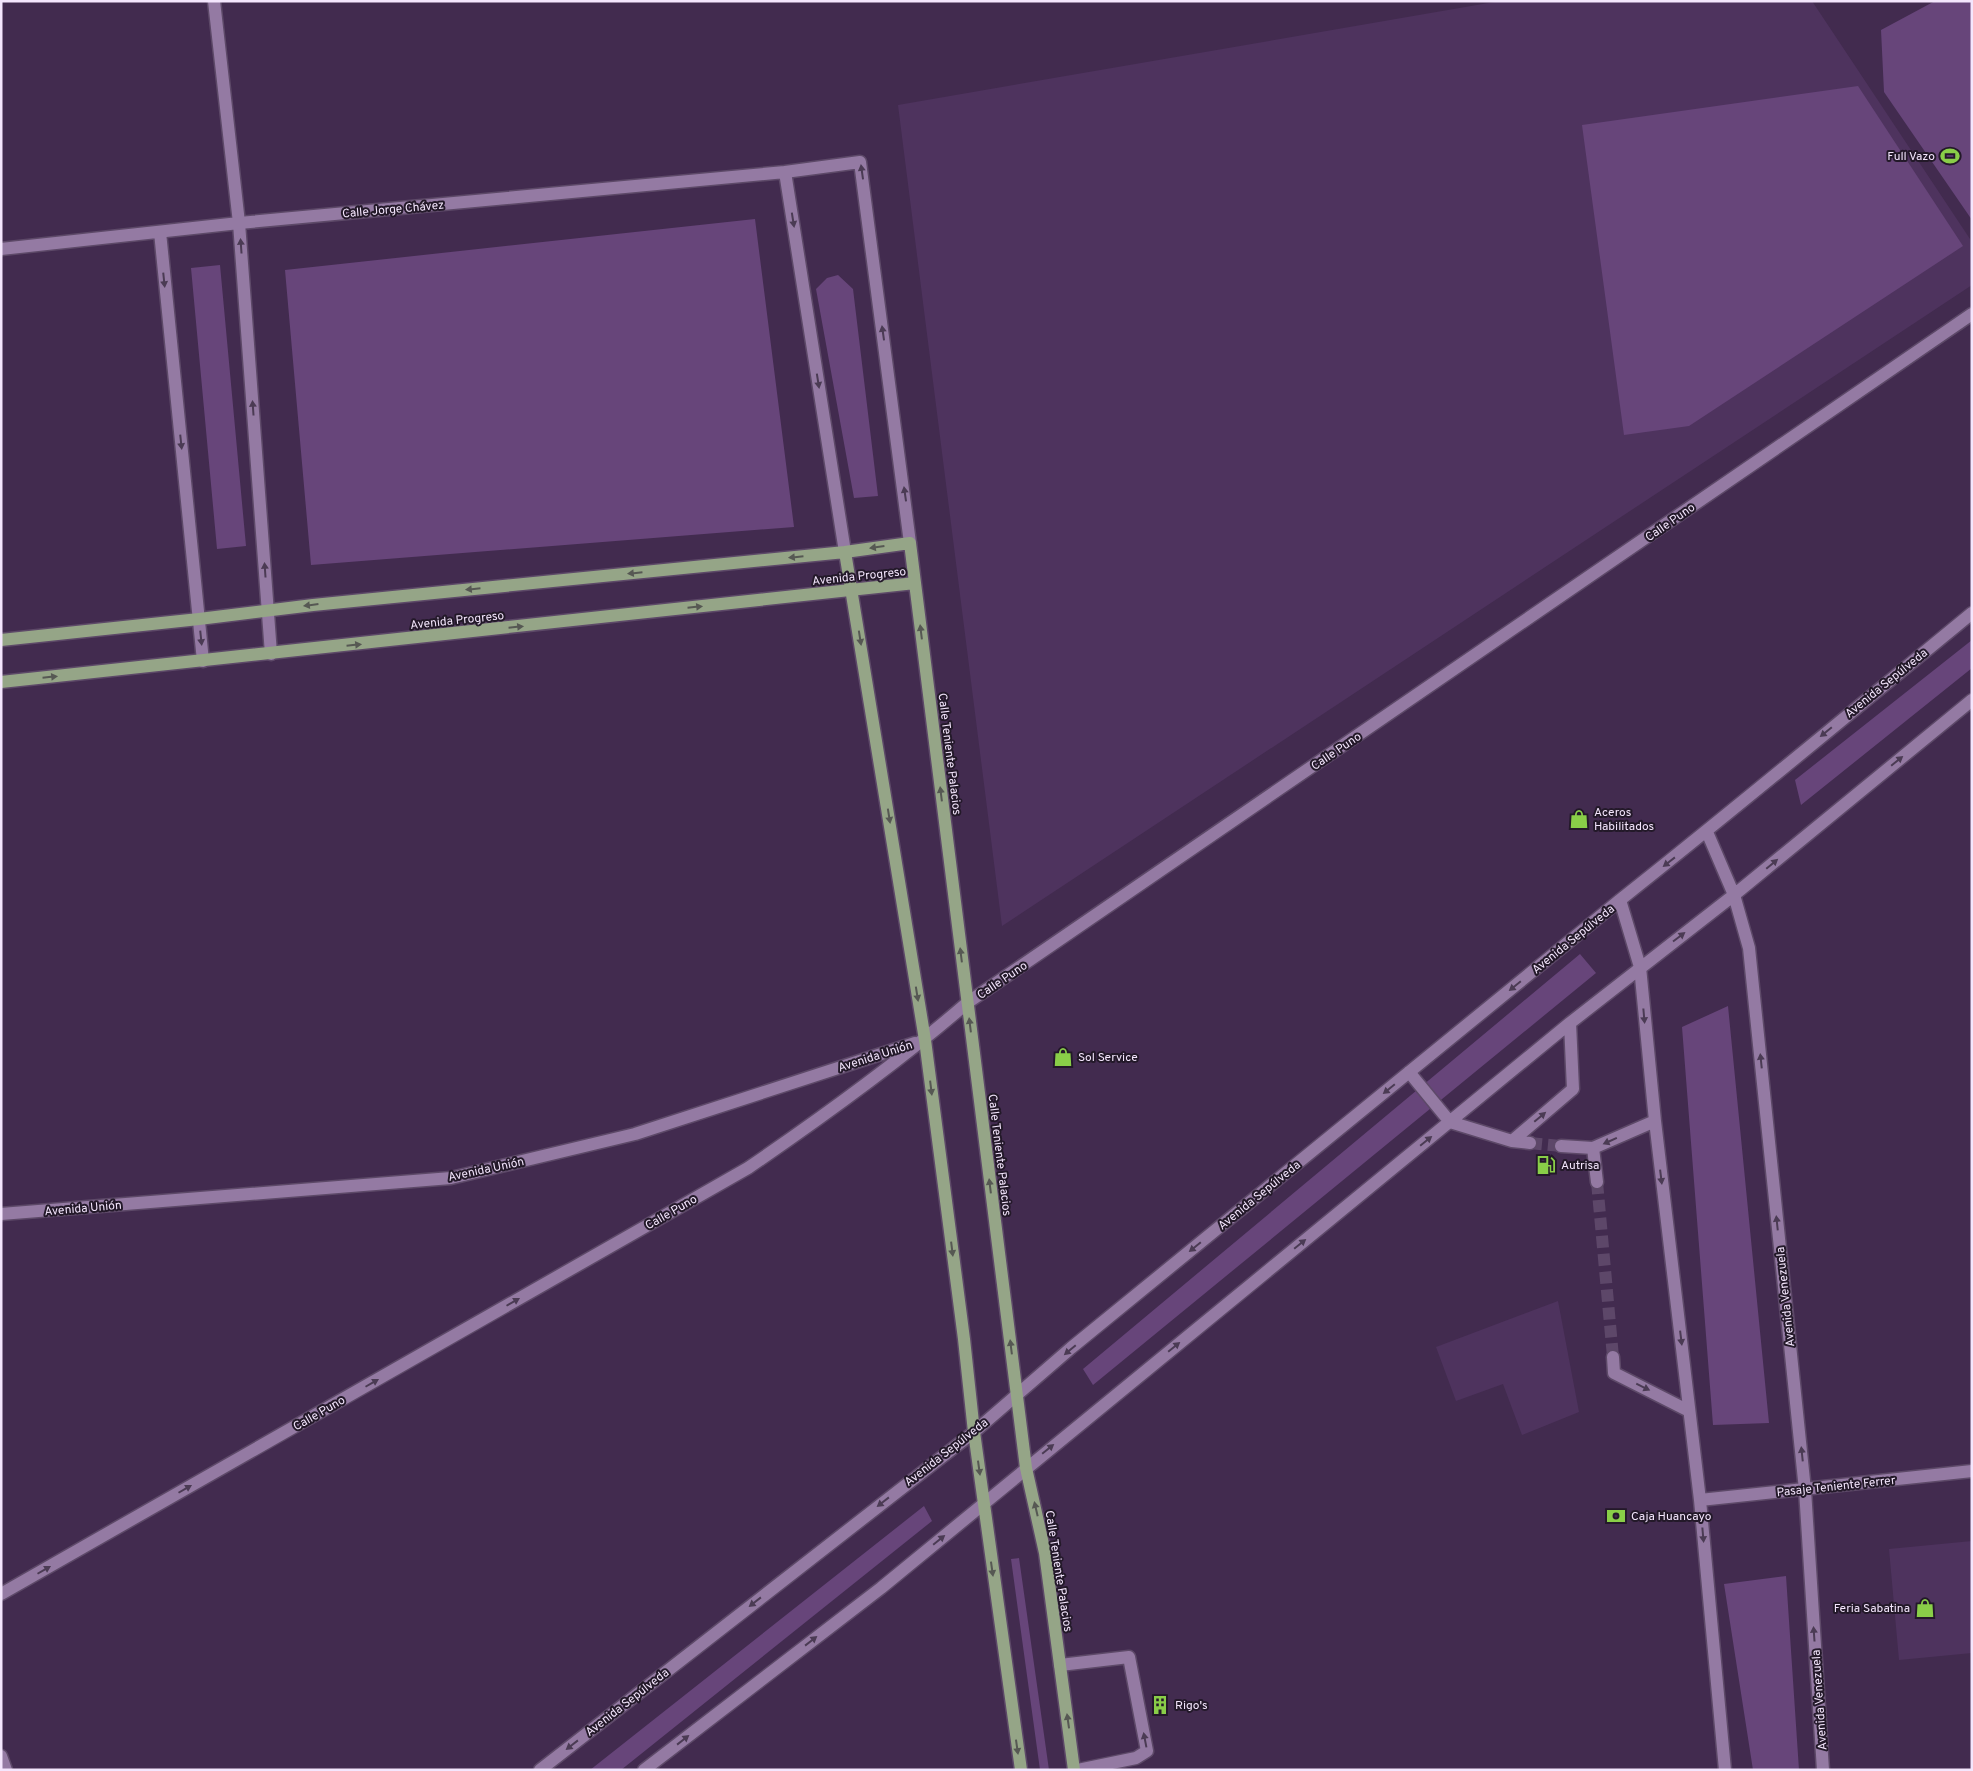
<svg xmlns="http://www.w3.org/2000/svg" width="1973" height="1771" viewBox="0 0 1973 1771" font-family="Overpass,sans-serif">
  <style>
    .built { fill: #4e335e }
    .green { fill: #67457a }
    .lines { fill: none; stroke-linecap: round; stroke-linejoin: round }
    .minor-tunnel { stroke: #5d4769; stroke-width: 12; stroke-dasharray: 12 6; stroke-linecap: butt }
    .minor-casing { stroke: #5d4968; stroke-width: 15 }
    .major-casing { stroke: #5d4968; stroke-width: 15 }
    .minor { stroke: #947aa3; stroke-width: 12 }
    .major { stroke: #95a587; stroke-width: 12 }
    .oneway { fill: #4b3b54 }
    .oneway2 { fill: #565853 }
    .labels { text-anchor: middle; stroke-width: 4; stroke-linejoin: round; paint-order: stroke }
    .poi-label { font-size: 12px; fill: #f4e6fd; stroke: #231929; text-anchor: start }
    .street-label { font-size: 12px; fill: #f4e6fd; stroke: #231929 }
  </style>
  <rect width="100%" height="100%" fill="#422b4f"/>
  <!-- built -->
  <path class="built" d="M1500,1H1812L1972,242V285L1002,926L898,105Z
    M1558,1301L1579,1412L1522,1435L1503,1384L1456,1401L1436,1347Z
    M1972,1541V1653L1899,1660L1889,1549Z"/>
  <!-- green -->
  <path class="green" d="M1935,1H1972V220L1884,92L1881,30Z
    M1858,86L1963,246L1689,426L1624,435L1582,125Z
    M755,219L794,527L311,565L285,270Z
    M220,265L246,546L217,549L191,268Z
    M838,275L853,289L878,496L854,498L816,289L827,278Z
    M1972,640V668L1801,805L1795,780Z
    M1580,954L1596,973L1093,1385L1083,1369Z
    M1728,1006L1769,1423L1713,1425L1682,1027Z
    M924,1506L932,1521L621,1770H590Z
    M1019,1558L1049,1770H1040L1011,1559Z
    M1786,1576L1799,1770H1753L1724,1584Z"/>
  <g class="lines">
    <!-- minor-tunnel -->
    <path class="minor-tunnel" d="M1530,1143L1561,1146
      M1597,1182L1613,1357"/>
    <!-- minor casing -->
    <g class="minor-casing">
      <path id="minor" d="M214,1L239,223L271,654
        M785,172L845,552
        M160,232L203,661
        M1,249L239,223L785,172L860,162L910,543
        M1707,832L1734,895L1749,948L1805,1490L1823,1770
        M1620,900L1640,967L1655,1121L1700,1500L1725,1770
        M1409,1072L1450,1122L1512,1141L1573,1089L1570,1023
        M1512,1141L1530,1143
        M1561,1146L1593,1148
        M1597,1182L1593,1148L1655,1121
        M1,1214L451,1178L635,1134L915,1043
        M1613,1357L1614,1373L1689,1411
        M1700,1500L1972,1471
        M1,1594L748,1168C824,1116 898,1063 967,1003L1972,314
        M1060,1665L1129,1657L1147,1751L1136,1758L1078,1770
        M1,1756L6,1770
        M540,1770L974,1432L1071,1348L1620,900C1739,806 1855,709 1972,613
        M644,1770L881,1588L1570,1023L1734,895L1972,700"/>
    </g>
    <!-- major casing -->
    <g class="major-casing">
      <path id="major" d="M845,552L925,1040L964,1339L974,1432L1021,1770
        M1,640L199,619L313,605L845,552L910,543L1026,1468L1045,1553L1074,1770
        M1,682L915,583"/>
    </g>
    <!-- minor -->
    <use href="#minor" class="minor"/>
    <!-- major -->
    <use href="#major" class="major"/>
  </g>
  <!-- one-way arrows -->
  <defs><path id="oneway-solid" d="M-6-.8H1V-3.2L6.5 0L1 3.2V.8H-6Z" transform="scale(1.25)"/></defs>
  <g class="oneway">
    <use href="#oneway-solid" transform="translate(862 172) rotate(-98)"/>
    <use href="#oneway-solid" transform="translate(793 220) rotate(81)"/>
    <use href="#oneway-solid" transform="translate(241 246) rotate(-94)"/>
    <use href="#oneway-solid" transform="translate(164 280) rotate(84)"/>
    <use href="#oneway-solid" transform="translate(883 333) rotate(-98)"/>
    <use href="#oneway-solid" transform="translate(818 381) rotate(81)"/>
    <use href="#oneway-solid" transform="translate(253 408) rotate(-94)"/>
    <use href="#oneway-solid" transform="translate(181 442) rotate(84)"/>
    <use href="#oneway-solid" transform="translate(905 494) rotate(-98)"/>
    <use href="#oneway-solid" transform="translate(265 570) rotate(-94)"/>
    <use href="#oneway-solid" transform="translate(201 638) rotate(84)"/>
    <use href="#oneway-solid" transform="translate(1826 732) rotate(141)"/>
    <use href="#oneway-solid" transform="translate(1897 761) rotate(-39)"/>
    <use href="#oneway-solid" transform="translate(1669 862) rotate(142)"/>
    <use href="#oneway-solid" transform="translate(1772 864) rotate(-40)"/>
    <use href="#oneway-solid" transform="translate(1679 937) rotate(-37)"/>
    <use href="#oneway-solid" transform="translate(1515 986) rotate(141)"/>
    <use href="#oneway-solid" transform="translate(1644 1016) rotate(85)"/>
    <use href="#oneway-solid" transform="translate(1761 1061) rotate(-96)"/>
    <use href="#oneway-solid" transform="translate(1389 1089) rotate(141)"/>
    <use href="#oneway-solid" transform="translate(1540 1117) rotate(-40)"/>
    <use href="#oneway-solid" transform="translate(1426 1141) rotate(-39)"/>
    <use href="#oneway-solid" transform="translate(1610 1141) rotate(156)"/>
    <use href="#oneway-solid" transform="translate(1661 1177) rotate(83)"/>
    <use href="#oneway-solid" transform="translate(1777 1223) rotate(-96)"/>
    <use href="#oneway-solid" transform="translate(1300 1244) rotate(-39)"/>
    <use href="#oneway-solid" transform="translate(1195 1247) rotate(141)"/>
    <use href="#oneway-solid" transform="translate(513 1302) rotate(-30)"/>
    <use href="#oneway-solid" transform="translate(1681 1338) rotate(83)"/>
    <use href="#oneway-solid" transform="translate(1174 1347) rotate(-39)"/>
    <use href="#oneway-solid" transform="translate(1070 1350) rotate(140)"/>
    <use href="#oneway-solid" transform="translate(372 1383) rotate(-30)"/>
    <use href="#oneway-solid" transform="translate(1643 1387) rotate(26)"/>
    <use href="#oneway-solid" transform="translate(1048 1449) rotate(-39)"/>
    <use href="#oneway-solid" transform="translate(1802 1454) rotate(-96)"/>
    <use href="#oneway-solid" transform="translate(185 1489) rotate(-30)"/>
    <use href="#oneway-solid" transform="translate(883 1502) rotate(142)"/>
    <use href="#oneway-solid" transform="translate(1703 1535) rotate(85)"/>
    <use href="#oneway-solid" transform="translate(939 1540) rotate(-39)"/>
    <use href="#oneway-solid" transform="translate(44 1570) rotate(-30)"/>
    <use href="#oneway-solid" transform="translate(755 1602) rotate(142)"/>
    <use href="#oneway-solid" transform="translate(1814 1634) rotate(-94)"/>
    <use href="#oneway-solid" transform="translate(811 1641) rotate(-38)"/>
    <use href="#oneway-solid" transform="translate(683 1740) rotate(-38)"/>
    <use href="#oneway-solid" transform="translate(1145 1740) rotate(-101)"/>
    <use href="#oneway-solid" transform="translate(572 1745) rotate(142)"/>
  </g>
  <g class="oneway2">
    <use href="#oneway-solid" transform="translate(877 547) rotate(172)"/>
    <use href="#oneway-solid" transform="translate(796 557) rotate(174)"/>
    <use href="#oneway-solid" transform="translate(635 573) rotate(174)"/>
    <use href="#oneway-solid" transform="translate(473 589) rotate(174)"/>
    <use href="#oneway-solid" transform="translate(311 605) rotate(173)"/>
    <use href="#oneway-solid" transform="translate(695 607) rotate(-6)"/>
    <use href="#oneway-solid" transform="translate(516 627) rotate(-6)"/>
    <use href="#oneway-solid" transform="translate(921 632) rotate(-97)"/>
    <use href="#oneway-solid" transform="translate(860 638) rotate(81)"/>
    <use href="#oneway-solid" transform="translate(354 645) rotate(-6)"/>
    <use href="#oneway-solid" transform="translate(50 677) rotate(-6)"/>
    <use href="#oneway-solid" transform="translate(941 794) rotate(-97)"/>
    <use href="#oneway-solid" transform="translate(889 816) rotate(81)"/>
    <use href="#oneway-solid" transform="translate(961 955) rotate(-97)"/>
    <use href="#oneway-solid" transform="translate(917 994) rotate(81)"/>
    <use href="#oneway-solid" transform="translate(970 1025) rotate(-97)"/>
    <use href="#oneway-solid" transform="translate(931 1088) rotate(83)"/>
    <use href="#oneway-solid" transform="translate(990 1186) rotate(-97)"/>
    <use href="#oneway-solid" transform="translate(952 1249) rotate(83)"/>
    <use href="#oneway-solid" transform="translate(1011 1347) rotate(-97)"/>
    <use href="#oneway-solid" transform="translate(979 1468) rotate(82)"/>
    <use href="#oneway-solid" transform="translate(1036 1509) rotate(-103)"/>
    <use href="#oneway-solid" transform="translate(992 1569) rotate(82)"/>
    <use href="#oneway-solid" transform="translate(1068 1721) rotate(-98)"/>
    <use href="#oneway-solid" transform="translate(1017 1747) rotate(82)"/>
  </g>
  <!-- icons -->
  <defs>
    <g id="stadium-bare" transform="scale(1.5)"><path d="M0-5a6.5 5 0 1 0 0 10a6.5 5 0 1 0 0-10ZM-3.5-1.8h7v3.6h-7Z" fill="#89ce48" stroke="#231929" stroke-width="2.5" paint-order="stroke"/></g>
    <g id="shop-bare" transform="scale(1.5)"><path d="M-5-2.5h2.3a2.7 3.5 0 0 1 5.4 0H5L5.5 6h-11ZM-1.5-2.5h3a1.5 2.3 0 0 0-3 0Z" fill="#89ce48" stroke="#231929" stroke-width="2.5" paint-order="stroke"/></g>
    <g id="fuel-bare" transform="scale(1.5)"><path d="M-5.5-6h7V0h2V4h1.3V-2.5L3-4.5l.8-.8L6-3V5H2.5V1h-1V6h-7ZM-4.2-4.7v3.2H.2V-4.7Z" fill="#89ce48" stroke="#231929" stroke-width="2.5" paint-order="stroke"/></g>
    <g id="bank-bare" transform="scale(1.5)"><path d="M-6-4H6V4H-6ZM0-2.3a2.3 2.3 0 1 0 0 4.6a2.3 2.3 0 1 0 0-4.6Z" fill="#89ce48" stroke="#231929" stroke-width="2.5" paint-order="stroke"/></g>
    <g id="building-bare" transform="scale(1.5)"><path d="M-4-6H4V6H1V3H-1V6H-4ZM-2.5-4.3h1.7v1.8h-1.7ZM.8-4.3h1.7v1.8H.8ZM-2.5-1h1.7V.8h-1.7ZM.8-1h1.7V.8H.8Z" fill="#89ce48" stroke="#231929" stroke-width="2.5" paint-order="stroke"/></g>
  </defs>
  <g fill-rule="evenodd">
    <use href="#stadium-bare" x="1950" y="156"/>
    <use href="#shop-bare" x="1579" y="819"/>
    <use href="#shop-bare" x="1063" y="1057"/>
    <use href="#fuel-bare" x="1546" y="1165"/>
    <use href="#bank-bare" x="1616" y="1516"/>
    <use href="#shop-bare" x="1925" y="1608"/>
    <use href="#building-bare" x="1160" y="1705"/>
  </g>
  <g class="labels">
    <!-- poi labels -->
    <g class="poi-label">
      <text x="1935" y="160" text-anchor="end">Full Vazo</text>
      <text x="1594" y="816">Aceros<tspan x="1594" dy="14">Habilitados</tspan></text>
      <text x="1078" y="1061">Sol Service</text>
      <text x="1561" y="1169">Autrisa</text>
      <text x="1631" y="1520">Caja Huancayo</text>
      <text x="1910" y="1612" text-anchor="end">Feria Sabatina</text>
      <text x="1175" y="1709">Rigo's</text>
    </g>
    <!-- street labels -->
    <g class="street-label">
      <text transform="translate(393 209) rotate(-5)" y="4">Calle Jorge Chávez</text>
      <text transform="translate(1670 522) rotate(-35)" y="4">Calle Puno</text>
      <text transform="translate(859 576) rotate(-6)" y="4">Avenida Progreso</text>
      <text transform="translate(457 620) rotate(-6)" y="4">Avenida Progreso</text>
      <text transform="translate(1886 683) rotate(-39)" y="4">Avenida Sepúlveda</text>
      <text transform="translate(1336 751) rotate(-34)" y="4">Calle Puno</text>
      <text transform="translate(950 754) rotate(83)" y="4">Calle Teniente Palacios</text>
      <text transform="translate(1573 939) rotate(-39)" y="4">Avenida Sepúlveda</text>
      <text transform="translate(1002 980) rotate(-34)" y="4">Calle Puno</text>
      <text transform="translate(875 1056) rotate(-18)" y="4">Avenida Unión</text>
      <text transform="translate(1000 1155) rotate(83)" y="4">Calle Teniente Palacios</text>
      <text transform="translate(486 1169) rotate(-12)" y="4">Avenida Unión</text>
      <text transform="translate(1259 1195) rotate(-39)" y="4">Avenida Sepúlveda</text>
      <text transform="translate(83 1208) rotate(-5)" y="4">Avenida Unión</text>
      <text transform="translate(671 1212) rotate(-30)" y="4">Calle Puno</text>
      <text transform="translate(1785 1297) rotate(-96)" y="4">Avenida Venezuela</text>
      <text transform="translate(319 1413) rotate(-30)" y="4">Calle Puno</text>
      <text transform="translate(946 1452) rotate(-38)" y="4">Avenida Sepúlveda</text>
      <text transform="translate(1836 1486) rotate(-6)" y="4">Pasaje Teniente Ferrer</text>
      <text transform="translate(1059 1571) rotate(81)" y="4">Calle Teniente Palacios</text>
      <text transform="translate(1819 1700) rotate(-94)" y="4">Avenida Venezuela</text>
      <text transform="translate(627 1702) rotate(-38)" y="4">Avenida Sepúlveda</text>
    </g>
  </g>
  <!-- border -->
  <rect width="1973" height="1771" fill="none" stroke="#f4e6fd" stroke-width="5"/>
</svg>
